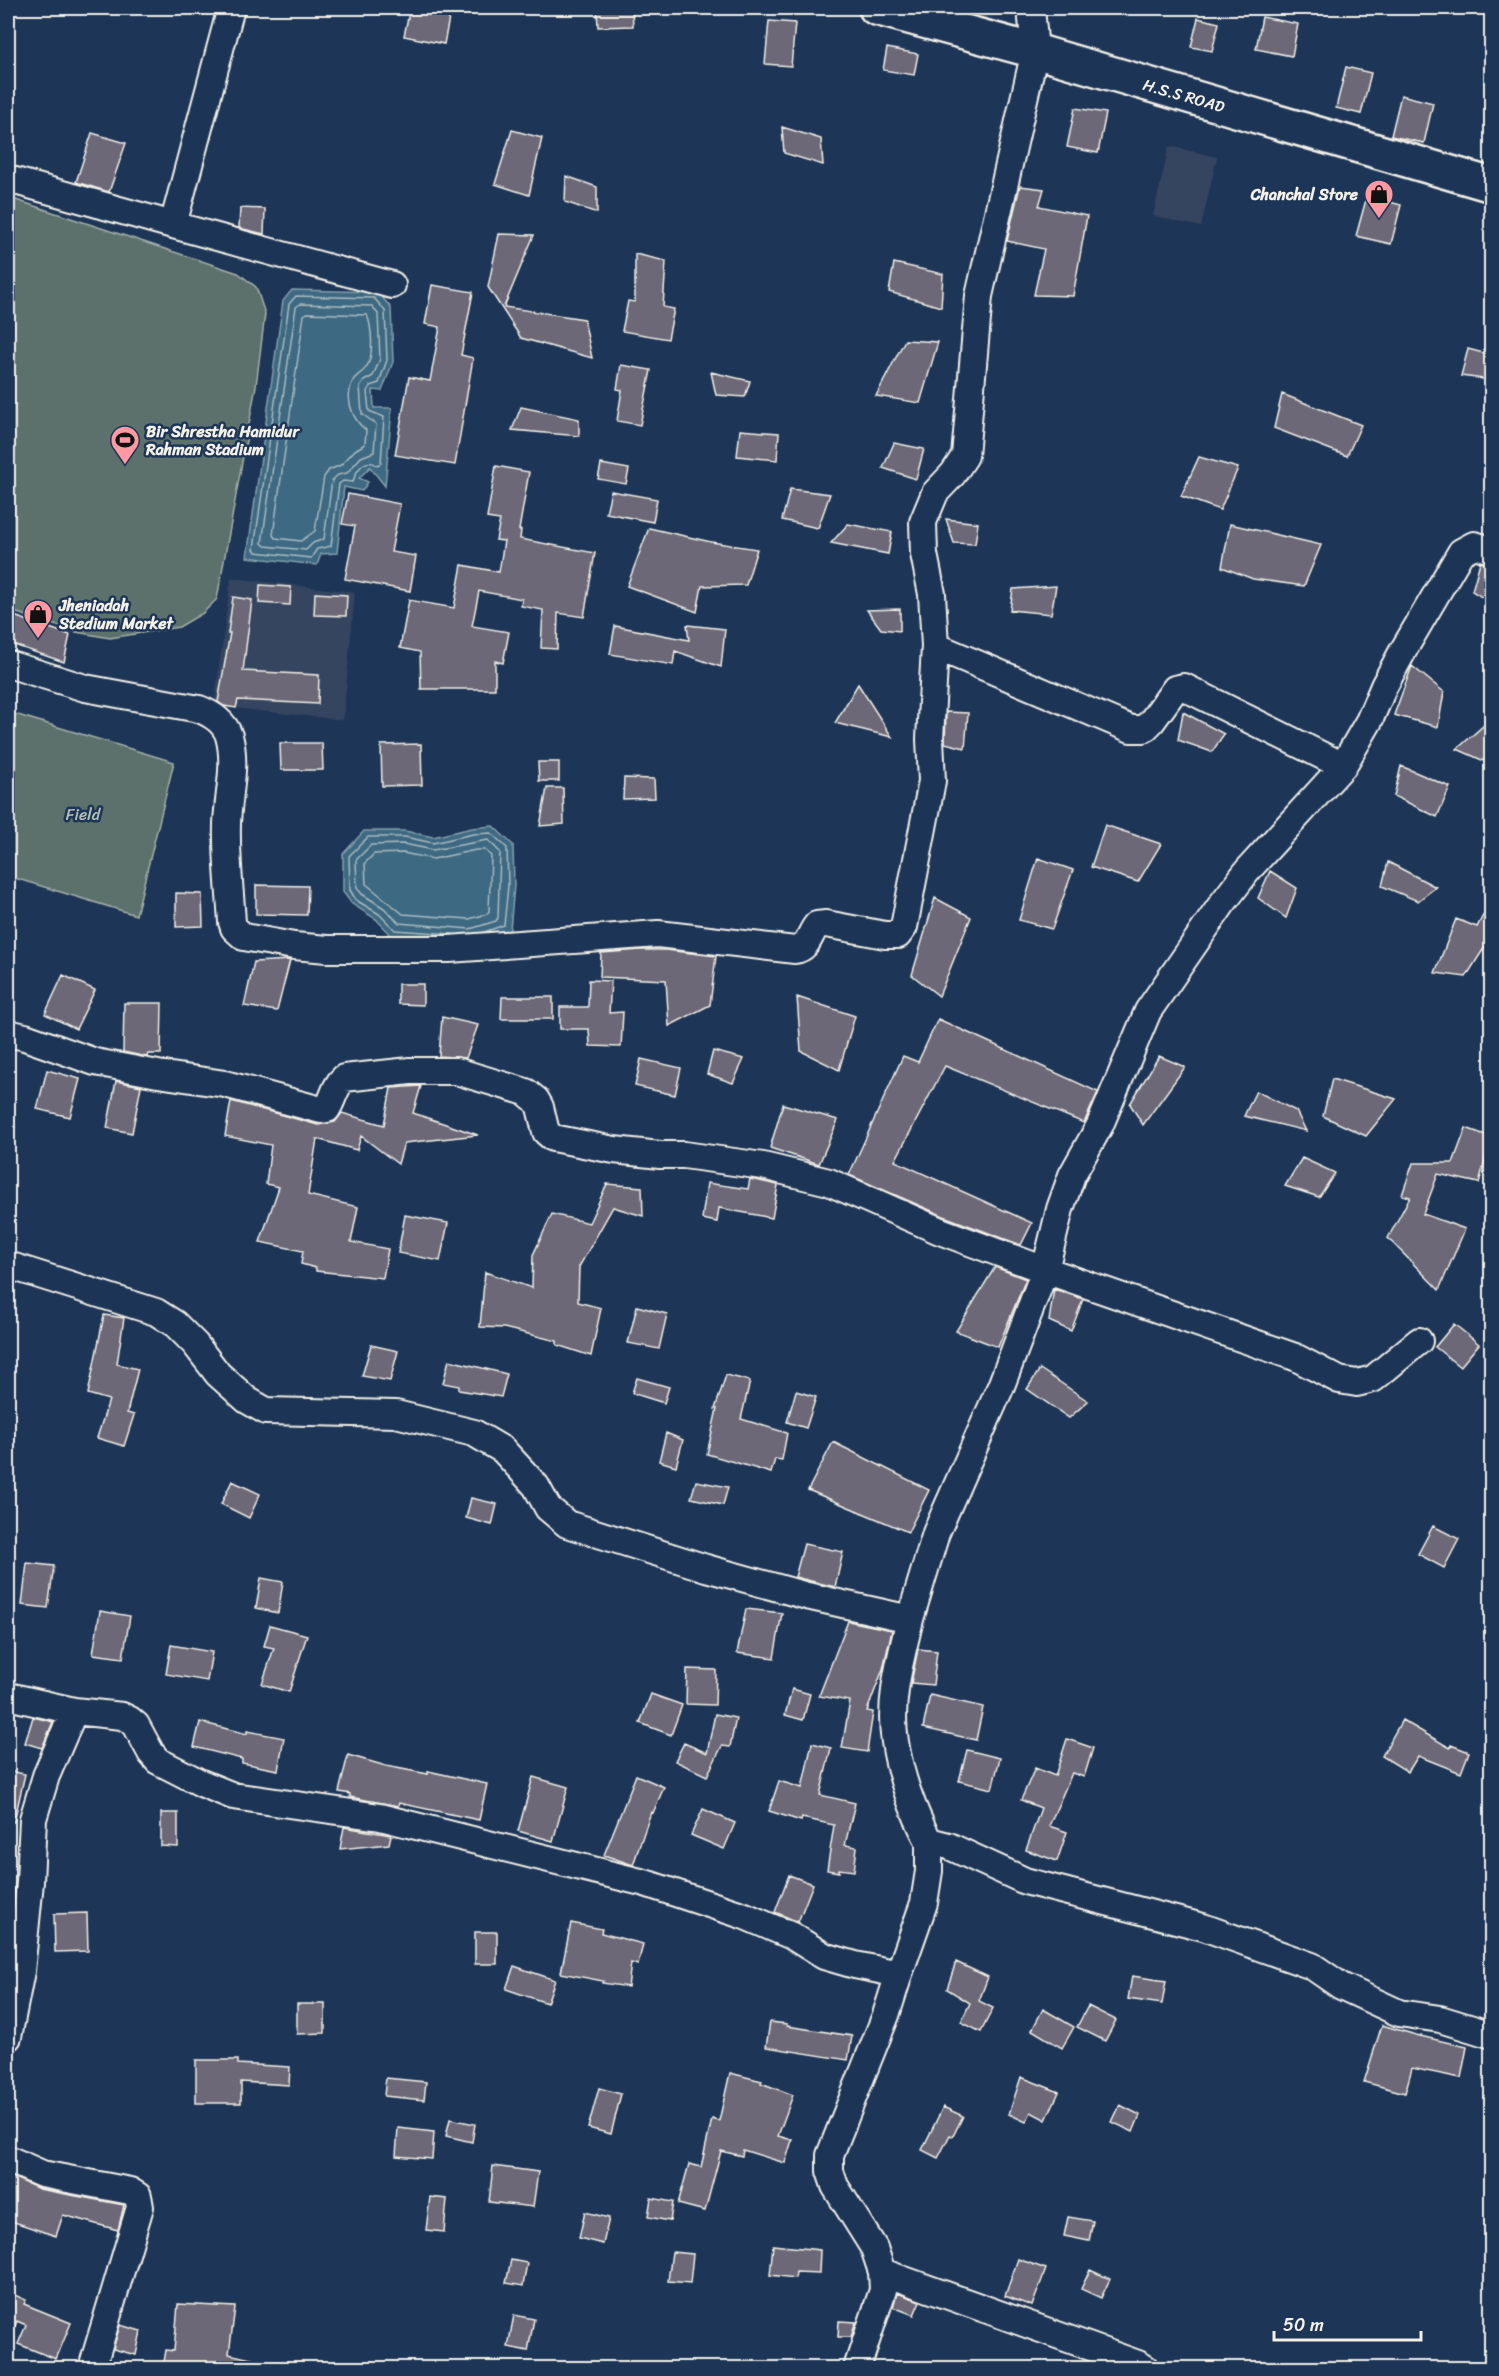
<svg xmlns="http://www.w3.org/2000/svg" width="1499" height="2376" viewBox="0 0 1499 2376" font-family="Sriracha,sans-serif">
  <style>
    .built { fill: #354461 }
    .green { fill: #5b716c; stroke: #a8b1aa; stroke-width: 1.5 }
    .water { fill: #3d6982; stroke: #869fab; stroke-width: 1.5 }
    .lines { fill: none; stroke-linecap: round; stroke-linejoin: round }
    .shore { stroke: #abbbbf; stroke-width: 1.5 }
    .building { fill: #6c6877; stroke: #f4f1e8; stroke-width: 1.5 }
    .minor-casing { stroke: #f4f1e8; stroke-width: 30 }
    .highway-casing { stroke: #f4f1e8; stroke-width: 38 }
    .minor { stroke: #1d3557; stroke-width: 26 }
    .highway { stroke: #1d3557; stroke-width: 33 }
    .labels { text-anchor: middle; stroke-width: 5; stroke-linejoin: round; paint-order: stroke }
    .street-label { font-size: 16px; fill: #f4f1e8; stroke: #1d3557 }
    .poi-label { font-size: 16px; font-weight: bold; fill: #f4f1e8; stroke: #1d3557; text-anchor: start }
    .park-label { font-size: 16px; fill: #b7beb6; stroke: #1d3557 }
  </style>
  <rect width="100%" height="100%" fill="#1d3557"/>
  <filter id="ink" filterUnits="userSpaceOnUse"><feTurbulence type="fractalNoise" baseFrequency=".0167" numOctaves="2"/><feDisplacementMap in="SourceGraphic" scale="12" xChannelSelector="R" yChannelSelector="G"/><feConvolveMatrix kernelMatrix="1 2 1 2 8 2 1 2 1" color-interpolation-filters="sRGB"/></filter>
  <g filter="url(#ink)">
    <!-- built -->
    <path class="built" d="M1169,146L1217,157L1201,227L1153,216Z
      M231,578L355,592L343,720L214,706Z"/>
    <!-- green -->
    <path class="green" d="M13,199L238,273L256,287L265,314L256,386L217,599L203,613L179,627L110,638L76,632L8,610V216Z
      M8,712L174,762L136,915L8,876Z"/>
    <!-- water -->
    <path class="water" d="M292,290L378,292L391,308L393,362L382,391L373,390L374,408H392L385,486L370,467L359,478L368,482L362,491L344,487L337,553L321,554L317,565L247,557L283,301Z
      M493,826L513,845L514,886L510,930L472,942L393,937L376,919L352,904L343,892V854L364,831H405L433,837L472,828Z"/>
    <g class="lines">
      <!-- shore -->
      <path class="shore" d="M296,296L374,298L385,311L387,360L379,383L370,386L367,392L369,411L384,417L381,463L377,465C365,457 356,470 353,482L343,481L339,484L331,546L317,549L311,558L256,552L254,549L289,304Z
        M300,304L372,306L378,314L380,359L373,376L364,381L360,387L362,414L376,424L374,452L361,457L347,473L338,475L332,480L324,539L313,543L306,550L265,546L262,543L296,307Z
        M307,313L367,315C372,327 374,355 367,366C364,372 358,374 354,379C344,396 351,419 366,430L365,444L355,450L341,465L329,470L324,477L315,531L301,541L275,538L273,535L304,315Z
        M488,840L500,852L498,918L496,921L470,929L399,923L384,908L362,894L357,888L356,860L371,845L404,844L433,850Z
        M476,850H485L491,856L489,911L487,914L469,919L403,914L366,884L365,863L374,854L403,853L433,859Z
        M453,934L395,930L379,914L356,900L350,890L349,856L368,837H405L433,843L473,834L491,833L507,848L508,886L504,925L484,932"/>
    </g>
    <!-- building -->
    <path class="building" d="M410,8H451L444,44L404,36Z
      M597,8H632L633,26L598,27Z
      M1262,17L1298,24L1292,56L1256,49Z
      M1198,18L1219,23L1212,51L1191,47Z
      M769,21L795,23L791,66L765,64Z
      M887,48L918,54L914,75L883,70Z
      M1346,67L1371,73L1361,114L1336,108Z
      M1401,95L1433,103L1424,143L1391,136Z
      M1075,108L1106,113L1098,153L1067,147Z
      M782,127L821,139L823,165L784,153Z
      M512,130L542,138L529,195L495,184Z
      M92,133L126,143L109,192L76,182Z
      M566,176L597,187V213L565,202Z
      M1020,186L1044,189L1039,206L1087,216L1073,296L1034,295L1044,249L1007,241Z
      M1367,196L1401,205L1391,244L1356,236Z
      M240,208L265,209L264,234L239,228Z
      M499,234L534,235L504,307L584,319L592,358L521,338L488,287Z
      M635,254L666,261L663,307L674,309L668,339L622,331L628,301L635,302Z
      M894,263L943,274L941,307L889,292Z
      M432,285L473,292L461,355L473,358L455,465L395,455L409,377L430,381L440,327L425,324Z
      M905,340L938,342L920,403L876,396Z
      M1468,349L1491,355V380L1461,376Z
      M621,365L651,370L640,425L617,421L622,390L617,389Z
      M711,372L750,381L745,397L716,395Z
      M1282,394L1361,425L1347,456L1274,428Z
      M521,407L579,419V436L512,430Z
      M740,430L779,433L777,460L737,456Z
      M894,443L924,449L916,479L883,468Z
      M1199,457L1238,468L1220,510L1181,496Z
      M601,464L629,469L626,484L598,479Z
      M496,466L529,472L519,530H521L520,539L595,553L584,617L558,613L557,649L541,648L543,610L521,606L522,599L479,591L472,626L509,632L503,663L495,661V689H421L420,652L400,648L409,600L454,608L462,565L499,572L504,541L496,540L500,520L487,518Z
      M790,489L830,494L818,528L782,520Z
      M611,491L657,499L653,522L606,513Z
      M348,494L400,504L391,552L416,556L410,591L345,579L355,526L342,524Z
      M946,519L978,523L975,544L954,543Z
      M848,524L892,532L888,554L831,543Z
      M1230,524L1321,545L1304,586L1253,579L1222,567Z
      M649,528L711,542L757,549L746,585L702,586L697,612L627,586Z
      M1480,562L1491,565V603L1472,591Z
      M260,585L291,587L290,605L259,603Z
      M1056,586L1051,614L1010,610L1013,589Z
      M315,593L347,595L346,616L314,615Z
      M233,597L252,600L243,671L319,675L318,704L238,700L236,708L224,706L218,702L230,633H228Z
      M900,609V631L881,629L867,610Z
      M8,614L70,635L64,662L8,643Z
      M687,625L725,629L721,667L675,651L673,665L610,654L615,626L689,640Z
      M1412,666L1444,692L1438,727L1394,715Z
      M858,684L892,737L835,723Z
      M946,712L968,713L965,748L945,743Z
      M1183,712L1224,734L1212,752L1178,740Z
      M1491,719V764L1457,749Z
      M280,743H322L323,770H281Z
      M421,744L422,785L382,786L381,745Z
      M538,762H559V781H539Z
      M1401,766L1450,787L1437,817L1394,796Z
      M624,778L654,779L655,798L623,799Z
      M547,788H563L564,824L540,826Z
      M1105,825L1161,844L1138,882L1091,867Z
      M1038,858L1073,870L1052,929L1019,920Z
      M1388,862L1436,887L1418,901L1382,886Z
      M1270,871L1297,888L1286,918L1258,898Z
      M256,885L308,886L307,915L256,914Z
      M176,893L202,894L203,926L176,927Z
      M935,898L971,917L939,996L912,975Z
      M1491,900V937L1466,977L1435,973L1456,919L1477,927Z
      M641,950H666L716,956L710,1005L669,1026L666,980L600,977L601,953Z
      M290,960L277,1011L244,1006L254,962Z
      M63,975L95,990L76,1029L45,1014Z
      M589,980L611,981L609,1013L623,1012L621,1047L590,1046L589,1029H560V1007H588Z
      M398,984H423V1005L398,1004Z
      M502,997H553V1019H501Z
      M797,997L855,1016L839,1070L801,1051Z
      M124,1003H162L161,1054H148L147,1057L123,1052Z
      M442,1017L478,1025L466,1058L439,1056Z
      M938,1019L1098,1092L1084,1123L945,1066L895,1161L1032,1223L1021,1245L946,1217L849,1175L903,1056L918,1062Z
      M713,1051L744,1059L733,1083L707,1074Z
      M1159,1056L1185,1067L1143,1125L1130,1104Z
      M641,1059L681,1068L675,1095L635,1086Z
      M47,1070L80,1079L70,1117L37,1109Z
      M1332,1079L1396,1099L1366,1136L1323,1116Z
      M116,1081L141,1086L132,1133L107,1128Z
      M421,1086L413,1113L478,1135L404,1143L398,1164L361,1136L357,1150L317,1139L308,1195L358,1207L351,1242L388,1249L383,1278L316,1271V1268L301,1264L303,1251L260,1242L279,1187L266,1184L271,1145L225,1136L231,1101L318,1125L335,1122L342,1113L384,1125L391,1088Z
      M1256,1091L1296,1111L1306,1131L1244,1116Z
      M783,1104L838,1120L819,1164L770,1148Z
      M1466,1128L1491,1137L1479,1183L1438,1174L1423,1214L1465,1229L1439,1290L1388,1238L1410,1197L1402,1195L1413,1163H1453Z
      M1302,1158L1335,1173L1319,1197L1285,1186Z
      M750,1179L778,1185L772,1218L719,1208L717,1222L702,1219L707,1183L748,1189Z
      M607,1184L642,1187L643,1216L613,1207L579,1267L578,1302L601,1308L591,1356L557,1345V1341L504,1328L480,1327L485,1272L532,1288L533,1255L552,1214L589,1223Z
      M405,1215L448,1223L440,1261L398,1253Z
      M995,1267L1026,1279L998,1347L956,1331Z
      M1054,1289L1083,1299L1071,1331L1049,1321Z
      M637,1306L667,1314L659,1349L628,1343Z
      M104,1315L124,1318L117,1364L138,1369L127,1413L134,1415L124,1446L97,1438L109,1400L88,1394Z
      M1454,1324L1479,1344L1460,1367L1435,1347Z
      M371,1345L398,1351L390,1381L362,1376Z
      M449,1360L507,1374L501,1397L459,1390V1386L443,1383Z
      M1040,1369L1088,1401L1069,1418L1027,1389Z
      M726,1375L750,1381L741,1419L787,1433L782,1460L775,1459L771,1473L707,1454L717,1409H715Z
      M637,1378L669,1387L664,1403L632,1393Z
      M796,1391L816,1397L806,1428L787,1422Z
      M666,1433L683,1440L676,1466L659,1461Z
      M833,1442L929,1490L908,1532L808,1490Z
      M232,1481L260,1494L249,1518L221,1504Z
      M696,1481L728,1487L723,1505L691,1498Z
      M471,1498L497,1504L492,1525L466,1518Z
      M1433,1526L1459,1539L1444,1568L1418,1554Z
      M804,1544L843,1552L835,1587L795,1577Z
      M27,1563L54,1566L48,1608L22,1605Z
      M261,1578L283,1582L278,1613L256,1608Z
      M746,1609L782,1613L774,1658L737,1653Z
      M100,1611L130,1616L123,1658L93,1654Z
      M848,1621L892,1630L883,1669L867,1711L873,1712L867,1752L842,1748L850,1701L819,1696Z
      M270,1625L307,1635L289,1692L262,1684L274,1648L264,1646Z
      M171,1645L212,1652L207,1681L166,1674Z
      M918,1649L937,1651L933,1685L911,1683Z
      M687,1669L716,1670L715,1705L686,1704Z
      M792,1689L810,1694L803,1720L785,1715Z
      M651,1694L682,1705L671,1735L640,1723Z
      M930,1695L983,1707L976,1740L923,1728Z
      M715,1714L736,1718L730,1747L722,1746L707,1776L675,1761L684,1743L707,1753Z
      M33,1717L53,1722L42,1748L25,1743Z
      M1402,1720L1450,1748L1451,1745L1469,1752L1461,1773L1418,1756L1408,1772L1382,1756Z
      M200,1722L247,1734V1731L284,1738L278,1770L242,1763V1759L194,1747Z
      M1067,1739L1093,1748L1084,1777L1072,1773L1049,1826L1067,1832L1057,1861L1026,1850L1041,1808L1021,1800L1035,1768L1055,1776Z
      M812,1743L831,1748L820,1795L855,1803L845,1845L857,1847L854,1871L839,1869V1872L827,1870L834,1825L802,1818L801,1821L769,1811L779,1781L802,1788Z
      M967,1750L1000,1758L992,1789L959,1781Z
      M348,1755L386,1766L428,1774V1771L487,1784L479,1820L399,1803L398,1806L350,1797V1794L339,1792Z
      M8,1771L25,1774L14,1822L8,1821Z
      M636,1775L664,1787L653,1813L651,1812L633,1865L604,1855Z
      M533,1777L568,1787L553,1841L518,1831Z
      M703,1809L735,1823L724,1849L691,1835Z
      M161,1813H178V1847L161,1846Z
      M344,1827L391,1835L389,1844L340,1849Z
      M789,1875L813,1884L798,1922L775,1912Z
      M87,1913L88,1951L55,1952L54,1914Z
      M571,1923L602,1929L601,1933L643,1944L638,1965L631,1963L628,1987L602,1983L603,1981L561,1973Z
      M475,1932H497V1964H475Z
      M956,1962L988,1977L979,2001L993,2008L981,2032L961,2022L970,2003L947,1989Z
      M514,1966L555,1980L547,2003L506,1989Z
      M1132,1976L1166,1981L1162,2004L1128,1999Z
      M297,2004H325V2033L297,2034Z
      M1088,2006L1116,2020L1105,2041L1077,2027Z
      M1043,2009L1074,2027L1062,2048L1032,2030Z
      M770,2022L787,2024V2026L852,2036L848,2060L766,2047Z
      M1382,2025L1416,2035L1467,2047L1461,2078L1412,2068L1405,2093L1364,2082Z
      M196,2060H238V2064L290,2067L289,2085L241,2082V2103H196Z
      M730,2073L762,2081L761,2083L793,2095L778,2136L792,2140L785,2163L743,2150L742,2156L721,2151L705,2211L678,2204L689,2164L701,2167L712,2119L719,2121Z
      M1021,2077L1059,2092L1046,2120L1031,2112L1026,2122L1009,2114Z
      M386,2078L426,2082L424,2100L384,2096Z
      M599,2088L621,2094L611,2134L588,2128Z
      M1120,2105L1140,2115L1133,2132L1112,2122Z
      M943,2107L963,2116L953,2136L950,2135L938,2158L922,2150Z
      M450,2119L475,2124L472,2142L446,2136Z
      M398,2128L434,2132L432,2159L396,2156Z
      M493,2166L538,2172L533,2207L489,2202Z
      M8,2175L39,2189L124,2205L118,2230L63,2215L56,2236L8,2220Z
      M430,2197L447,2199L444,2232L426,2230Z
      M651,2198L673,2202L670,2221L648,2217Z
      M585,2212L609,2218L603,2244L579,2238Z
      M1068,2217L1093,2221L1089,2241L1064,2236Z
      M773,2245L820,2250L819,2273L796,2272L795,2278L770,2275Z
      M672,2252L693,2254L690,2283L668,2281Z
      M1018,2259L1046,2269L1032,2306L1005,2296Z
      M511,2260L527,2263L523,2286L506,2283Z
      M1090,2270L1110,2279L1101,2298L1081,2289Z
      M8,2292L26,2300L24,2304L71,2323L56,2359L18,2344L26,2325L17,2321L8,2343Z
      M897,2293L920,2301L914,2315L893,2307Z
      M178,2304L235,2307L229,2354L264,2362V2368H163L166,2350L174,2351Z
      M514,2315L534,2319L528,2351L508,2347Z
      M839,2321L856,2322L851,2337H838Z
      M120,2325L141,2331L136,2355L113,2349Z"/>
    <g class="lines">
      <!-- minor casing -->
      <g class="minor-casing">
        <path id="minor" d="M8,179L173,225L231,8
          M173,225L392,285
          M935,646L1131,729H1144L1152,721L1175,689L1184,687L1343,766
          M8,664L85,688L199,709C212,714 225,723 229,736C237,765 228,795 227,824C226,857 230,890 232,922L234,928L244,937L294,946L327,949H449L658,934L795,950C809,948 809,934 817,925L826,924L885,935H898L904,927L932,781L930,739L935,646L932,594L924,554L923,522L935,493L953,474L965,456L979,296L1035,51L1031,8
          M8,1033L25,1037L95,1062L158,1074L225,1084L321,1110L327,1109C334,1098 334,1087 344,1078L410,1071H456L526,1092L536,1100L540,1107L546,1132L553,1138L614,1150L660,1155H684L763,1166L829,1182L940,1231L1045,1270L1001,1386L936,1533L910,1619
          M8,1265L156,1312L175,1324L195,1344L218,1374L247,1400L266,1411L396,1414L474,1433L503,1450L536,1486L548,1508L567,1524L706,1568L807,1596L910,1619C901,1658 888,1701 895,1742C900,1775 913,1812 929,1841L949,1846L1025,1881L1203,1927L1312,1966L1341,1986L1399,2013L1440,2019L1492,2035
          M1419,1341L1373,1379L1357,1383L1339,1380L1295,1357L1045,1270L1060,1209L1072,1175L1100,1125L1148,1011L1222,904L1248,870L1343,766L1369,721L1384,686L1404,649L1461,552L1474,545L1492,550
          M8,1696L74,1711L122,1716L130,1720L136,1725L151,1753L158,1761L201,1783L233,1796L380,1817L645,1883L745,1916L792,1936L824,1956L855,1965L899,1974L924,1903L929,1871V1841
          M8,2037L21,1971L30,1882L33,1819L46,1776L74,1711
          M8,2159L42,2174L130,2191L138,2196L140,2207L92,2368
          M882,2272L1138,2364L1145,2368
          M857,2368L883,2290L882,2272L874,2248L835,2186L830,2171V2155L886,2015L899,1974"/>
      </g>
      <!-- highway casing -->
      <g class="highway-casing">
        <path id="highway" d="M876,8L1035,51L1492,185"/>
      </g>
      <!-- minor -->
      <use href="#minor" class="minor"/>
      <!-- highway -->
      <use href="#highway" class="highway"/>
    </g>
  </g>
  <!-- icons -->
  <defs>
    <g id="shop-pin" transform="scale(1.5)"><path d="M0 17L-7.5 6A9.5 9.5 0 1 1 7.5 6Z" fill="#ff9aa2" stroke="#1d3557"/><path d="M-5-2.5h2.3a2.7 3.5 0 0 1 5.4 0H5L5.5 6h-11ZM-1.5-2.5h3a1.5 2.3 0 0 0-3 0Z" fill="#111"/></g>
    <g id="stadium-pin" transform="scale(1.5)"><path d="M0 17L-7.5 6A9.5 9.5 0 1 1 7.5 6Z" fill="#ff9aa2" stroke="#1d3557"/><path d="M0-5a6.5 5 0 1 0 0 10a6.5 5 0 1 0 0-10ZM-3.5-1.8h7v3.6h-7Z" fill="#111"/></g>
  </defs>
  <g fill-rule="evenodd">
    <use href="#shop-pin" x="1379" y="194"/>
    <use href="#stadium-pin" x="125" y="440"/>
    <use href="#shop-pin" x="38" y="614"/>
  </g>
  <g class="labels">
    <!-- street labels -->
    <g class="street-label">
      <text transform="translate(1184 95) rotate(16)" y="6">H.S.S ROAD</text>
    </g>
    <!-- poi labels -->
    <g class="poi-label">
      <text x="1358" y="200" text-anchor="end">Chanchal Store</text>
      <text x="146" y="437">Bir Shrestha Hamidur<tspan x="146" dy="18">Rahman Stadium</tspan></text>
      <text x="59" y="611">Jheniadah<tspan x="59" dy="18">Stedium Market</tspan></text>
    </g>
    <!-- park labels -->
    <g class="park-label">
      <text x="83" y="820">Field</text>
    </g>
  </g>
  <!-- margin -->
  <rect width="1499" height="2376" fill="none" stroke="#1d3557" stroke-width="30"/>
  <rect x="15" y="15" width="1469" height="2346" fill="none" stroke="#f4f1e8" stroke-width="2" filter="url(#ink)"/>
  <!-- scale -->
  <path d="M1274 2331v9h147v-9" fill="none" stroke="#f4f1e8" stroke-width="3"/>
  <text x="1283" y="2331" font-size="18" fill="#f4f1e8" stroke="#1d3557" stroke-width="4.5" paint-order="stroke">50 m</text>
</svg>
